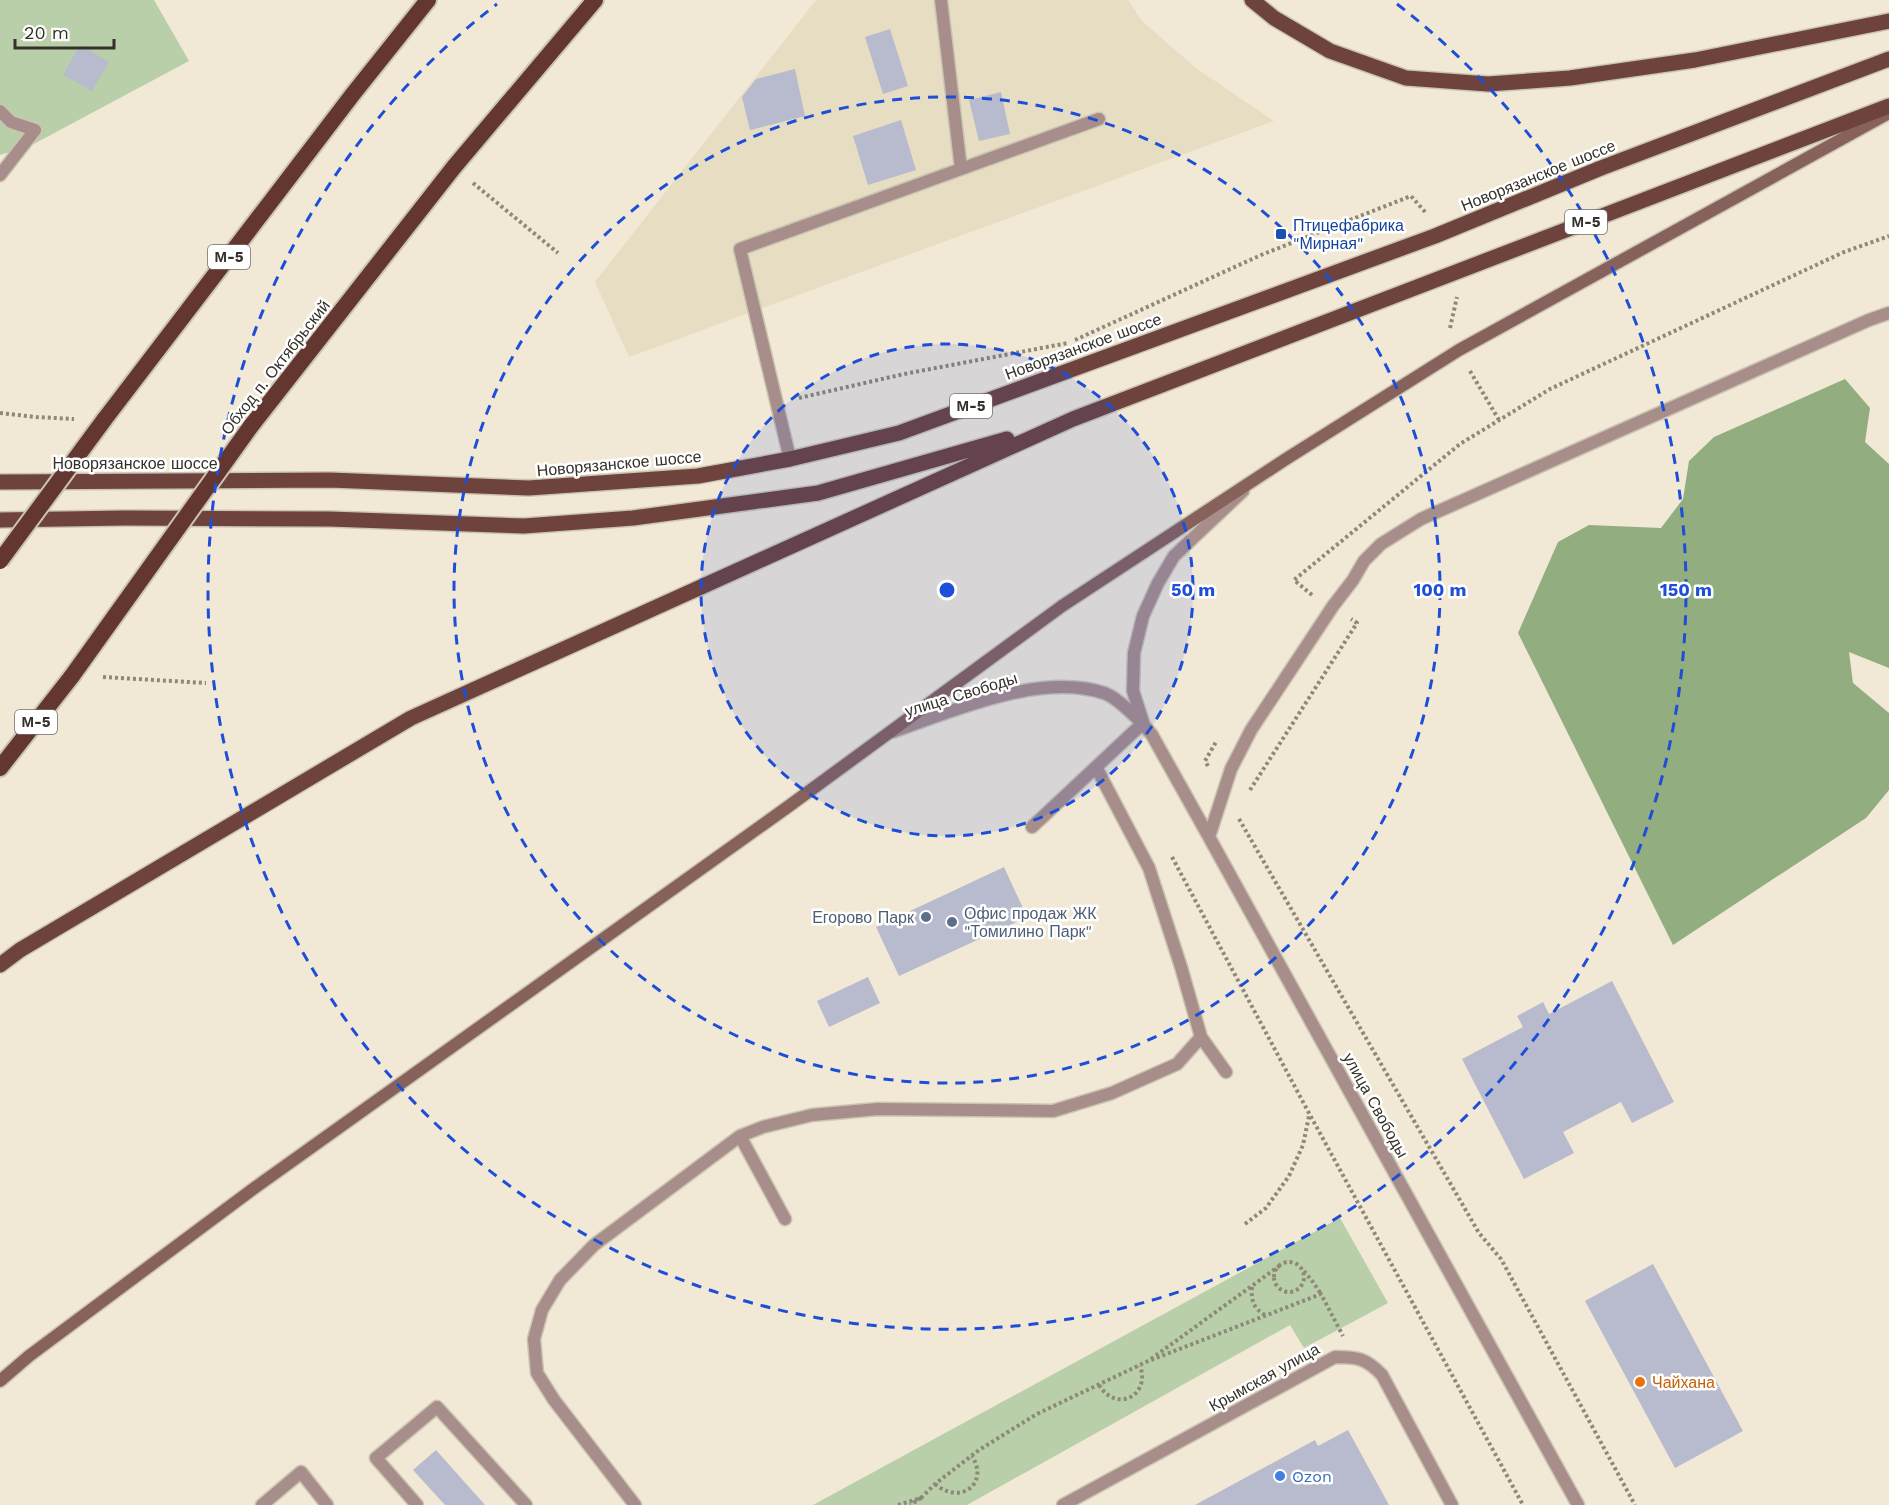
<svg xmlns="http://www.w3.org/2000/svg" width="1889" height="1505" viewBox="0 0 1889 1505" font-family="'Work Sans',sans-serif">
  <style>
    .built { fill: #e7ddc3 }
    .green { fill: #b8cfa9 }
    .forest { fill: #92ad7f }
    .building { fill: #b8bacd }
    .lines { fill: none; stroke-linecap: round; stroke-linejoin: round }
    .service-casing { stroke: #cbc4b3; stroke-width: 15 }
    .minor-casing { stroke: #cbc4b3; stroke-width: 15 }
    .secondary-casing { stroke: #cbc4b3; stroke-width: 15 }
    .primary-casing { stroke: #cbc4b3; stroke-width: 18 }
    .trunk-casing { stroke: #cbc4b3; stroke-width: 20 }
    .path { stroke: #8d887a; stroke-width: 4; stroke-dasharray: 3 3; stroke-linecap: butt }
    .service { stroke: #a88e8a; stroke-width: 12 }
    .minor { stroke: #a88e8a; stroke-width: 12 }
    .secondary { stroke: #87625d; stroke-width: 12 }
    .primary { stroke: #6e433d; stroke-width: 15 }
    .trunk { stroke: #643630; stroke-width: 16 }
    .trunk-bridge-casing { stroke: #cbc4b3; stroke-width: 20; stroke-linecap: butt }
    .trunk-bridge { stroke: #643630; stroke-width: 16 }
    .ring { fill: none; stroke: #1d4ed8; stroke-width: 3; stroke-dasharray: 10 8 }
    .transit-dot { fill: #1a4fb4; stroke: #fff; stroke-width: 2 }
    .service-dot { fill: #5c6f8a; stroke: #fff; stroke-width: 2 }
    .food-dot { fill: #e8710a; stroke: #fff; stroke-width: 2 }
    .shop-dot { fill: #3f7fe0; stroke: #fff; stroke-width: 2 }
    .labels { text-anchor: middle; stroke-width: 5; stroke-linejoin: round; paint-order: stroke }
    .shield { fill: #fff; stroke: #716f69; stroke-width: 1.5 }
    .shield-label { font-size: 15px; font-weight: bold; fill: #343129 }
    .street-label { font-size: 16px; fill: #343129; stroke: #fff }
    .transit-label { font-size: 16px; fill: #164399; stroke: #fff; text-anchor: start }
    .service-label { font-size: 16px; fill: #4e5e75; stroke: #fff; text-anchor: start }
    .food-label { font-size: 16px; fill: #c56008; stroke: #fff; text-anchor: start }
    .shop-label { font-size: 16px; fill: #366cbe; stroke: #fff; text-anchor: start }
    .centre { fill: #1d4ed8; stroke: #fff; stroke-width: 3 }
    .ring-label { font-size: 18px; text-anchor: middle; font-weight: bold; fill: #1d4ed8; stroke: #fff; stroke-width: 5; stroke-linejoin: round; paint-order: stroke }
  </style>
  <rect width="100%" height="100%" fill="#f1e9d5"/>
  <!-- built -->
  <path class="built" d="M816,0H1128L1142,21L1196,68L1274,121L629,357L595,282Z"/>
  <!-- green -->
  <path class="green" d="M0,0H154L189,61L30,146L0,155Z
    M1340,1218L1388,1303L1304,1348L1290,1325L967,1505H813Z"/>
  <!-- forest -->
  <path class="forest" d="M1845,379L1870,408L1865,442L1889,464V668L1849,652L1853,683L1889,713V790L1866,818L1673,945L1518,633L1558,542L1589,525L1661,528L1683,499L1689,461L1714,437Z"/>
  <!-- building -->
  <path class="building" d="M890,29L908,86L883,94L865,37Z
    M80,45L109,62L92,91L63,75Z
    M795,69L805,116L750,130L742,97L756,79Z
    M1001,92L1010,134L979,141L969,100Z
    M901,120L916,170L868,185L853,136Z
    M1004,867L1027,917L899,976L876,927Z
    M868,977L880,1003L829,1027L817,1001Z
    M1612,981L1674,1102L1632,1123L1621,1102L1563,1132L1574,1153L1524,1179L1462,1059L1523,1027L1517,1016L1543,1002L1549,1014Z
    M1653,1264L1743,1431L1675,1468L1585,1301Z
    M1348,1430L1389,1505H1195L1315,1440L1318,1446Z
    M436,1450L485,1505H445L413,1470Z"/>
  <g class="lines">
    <!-- service casing -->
    <g class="service-casing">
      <path id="service" d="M941,0L961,169
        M790,459L740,249L1099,119
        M1096,767L1149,868L1181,967L1201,1037L1226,1072
        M1032,827L1143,723
        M785,1219L740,1136L763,1127L812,1115L878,1109L1053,1111L1112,1093L1177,1064L1201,1037
        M262,1505L301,1472L327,1505
        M417,1505L376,1458L437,1407L526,1505
        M635,1505L554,1400L537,1373L534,1339L542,1310L560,1280L594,1245L740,1136"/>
    </g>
    <!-- minor casing -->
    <g class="minor-casing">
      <path id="minor" d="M0,111L11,122L35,130L0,175
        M1143,722L1133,691L1134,653L1143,616L1158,583L1174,556L1243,491
        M892,732C953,711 1040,672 1104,693C1117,697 1144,724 1152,735L1209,837L1578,1505
        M1209,837L1231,769L1251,730L1333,606L1353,580L1364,561L1381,544L1421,519L1869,320L1889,313
        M1063,1505L1335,1357C1357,1357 1366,1358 1382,1375L1452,1505"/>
    </g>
    <!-- secondary casing -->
    <g class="secondary-casing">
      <path id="secondary" d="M0,1381L29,1356L253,1189L789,806L1062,606L1286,459L1459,350L1889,113"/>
    </g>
    <!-- primary casing -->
    <g class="primary-casing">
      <path id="primary" d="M1252,0L1274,18L1330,51L1406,78L1488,84L1570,78L1695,60L1889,21
        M0,482L330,480L529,488L698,476L790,459L899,433L1435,236L1601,168L1889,59
        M0,520L125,518L330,519L524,526L633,518L818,493L1007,439
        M0,965L20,950L411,718L1073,419L1889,106"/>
    </g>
    <!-- trunk casing -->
    <g class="trunk-casing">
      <path id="trunk" d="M104,420L353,94L428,0
        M251,426L454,167L595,0
        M0,768L72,676"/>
    </g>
    <!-- path -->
    <path class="path" d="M473,183L558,253
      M1450,328L1457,297
      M1075,340L1261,255L1411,196L1426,213
      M1470,371L1499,420
      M799,398L904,374L1068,343
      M0,413L36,417L74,419
      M1312,595L1294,580L1460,444L1550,389L1844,252L1889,236
      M103,677L206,683
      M1208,766L1205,761L1216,742
      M1250,790L1357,623L1351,619
      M1239,819L1479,1233L1501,1259L1635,1505
      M1172,857L1310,1115L1523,1505
      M1245,1224L1266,1208L1289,1176L1303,1145L1309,1116
      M1274 1277a15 15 0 1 1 30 0a15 15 0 1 1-30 0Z
      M1304,1271L1313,1282L1321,1294
      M1252,1287C1251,1300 1253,1308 1265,1315
      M1151,1359L1282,1264
      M1099,1385C1116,1413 1151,1396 1140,1366
      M935,1484C959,1505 990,1485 972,1456
      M921,1498L935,1484L979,1450L1037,1414L1146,1362L1321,1294L1343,1336
      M898,1505L921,1498L910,1505"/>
    <!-- service -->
    <use href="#service" class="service"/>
    <!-- minor -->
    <use href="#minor" class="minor"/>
    <!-- secondary -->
    <use href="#secondary" class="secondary"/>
    <!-- primary -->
    <use href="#primary" class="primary"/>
    <!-- trunk -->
    <use href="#trunk" class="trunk"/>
    <!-- trunk-bridge casing -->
    <g class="trunk-bridge-casing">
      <path id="trunk-bridge" d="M0,561L104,420
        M72,676L251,426"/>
    </g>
    <!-- trunk-bridge -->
    <use href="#trunk-bridge" class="trunk-bridge"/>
  </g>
  <!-- distance rings -->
  <circle cx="947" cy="590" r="246" fill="#1d4ed8" fill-opacity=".12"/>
  <g class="ring">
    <circle cx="947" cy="590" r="246"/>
    <circle cx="947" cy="590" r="493"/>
    <path d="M1397 4A739 739 0 1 1 497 4"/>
  </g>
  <!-- markers -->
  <rect class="transit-dot" x="1275" y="228" width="12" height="12" rx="3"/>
  <g class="service-dot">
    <circle cx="926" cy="917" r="6"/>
    <circle cx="952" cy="922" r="6"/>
  </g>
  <circle class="food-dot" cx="1640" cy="1382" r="6"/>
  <circle class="shop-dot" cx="1280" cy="1476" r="6"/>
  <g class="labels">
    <!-- shield labels -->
    <g class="shield">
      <rect x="1565" y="210" width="42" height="24" rx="4.5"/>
      <rect x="208" y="245" width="42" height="24" rx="4.5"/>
      <rect x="950" y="394" width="42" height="24" rx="4.5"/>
      <rect x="15" y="710" width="42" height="24" rx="4.5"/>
    </g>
    <g class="shield-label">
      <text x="1586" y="227">М-5</text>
      <text x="229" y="262">М-5</text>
      <text x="971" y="411">М-5</text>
      <text x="36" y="727">М-5</text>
    </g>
    <!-- street labels -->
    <g class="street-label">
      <text transform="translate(1538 175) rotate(-22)" y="6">Новорязанское шоссе</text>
      <text transform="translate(1083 346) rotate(-20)" y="6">Новорязанское шоссе</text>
      <text transform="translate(275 367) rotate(-52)" y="6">Обход п. Октябрьский</text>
      <text x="135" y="469">Новорязанское шоссе</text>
      <text transform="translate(619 463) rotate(-5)" y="6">Новорязанское шоссе</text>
      <text transform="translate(961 694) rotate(-17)" y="6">улица Свободы</text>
      <text transform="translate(1376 1105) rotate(61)" y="6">улица Свободы</text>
      <text transform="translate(1264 1377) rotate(-29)" y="6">Крымская улица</text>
    </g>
    <!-- transit labels -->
    <g class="transit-label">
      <text x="1293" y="231">Птицефабрика<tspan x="1293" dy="18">"Мирная"</tspan></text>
    </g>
    <!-- service labels -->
    <g class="service-label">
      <text x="964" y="919">Офис продаж ЖК<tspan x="964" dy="18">"Томилино Парк"</tspan></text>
      <text x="914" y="923" text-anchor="end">Егорово Парк</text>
    </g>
    <!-- food labels -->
    <g class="food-label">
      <text x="1652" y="1388">Чайхана</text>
    </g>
    <!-- shop labels -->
    <g class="shop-label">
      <text x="1292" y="1482">Ozon</text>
    </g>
  </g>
  <circle cx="947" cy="590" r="9" class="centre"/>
  <g class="ring-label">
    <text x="1193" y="596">50 m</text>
    <text x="1440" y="596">100 m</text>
    <text x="1686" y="596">150 m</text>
  </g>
  <!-- scale -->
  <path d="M15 39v9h99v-9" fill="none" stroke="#343129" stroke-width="3"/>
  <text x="24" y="39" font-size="18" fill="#343129" stroke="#ffffff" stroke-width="4.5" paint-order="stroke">20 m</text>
</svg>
